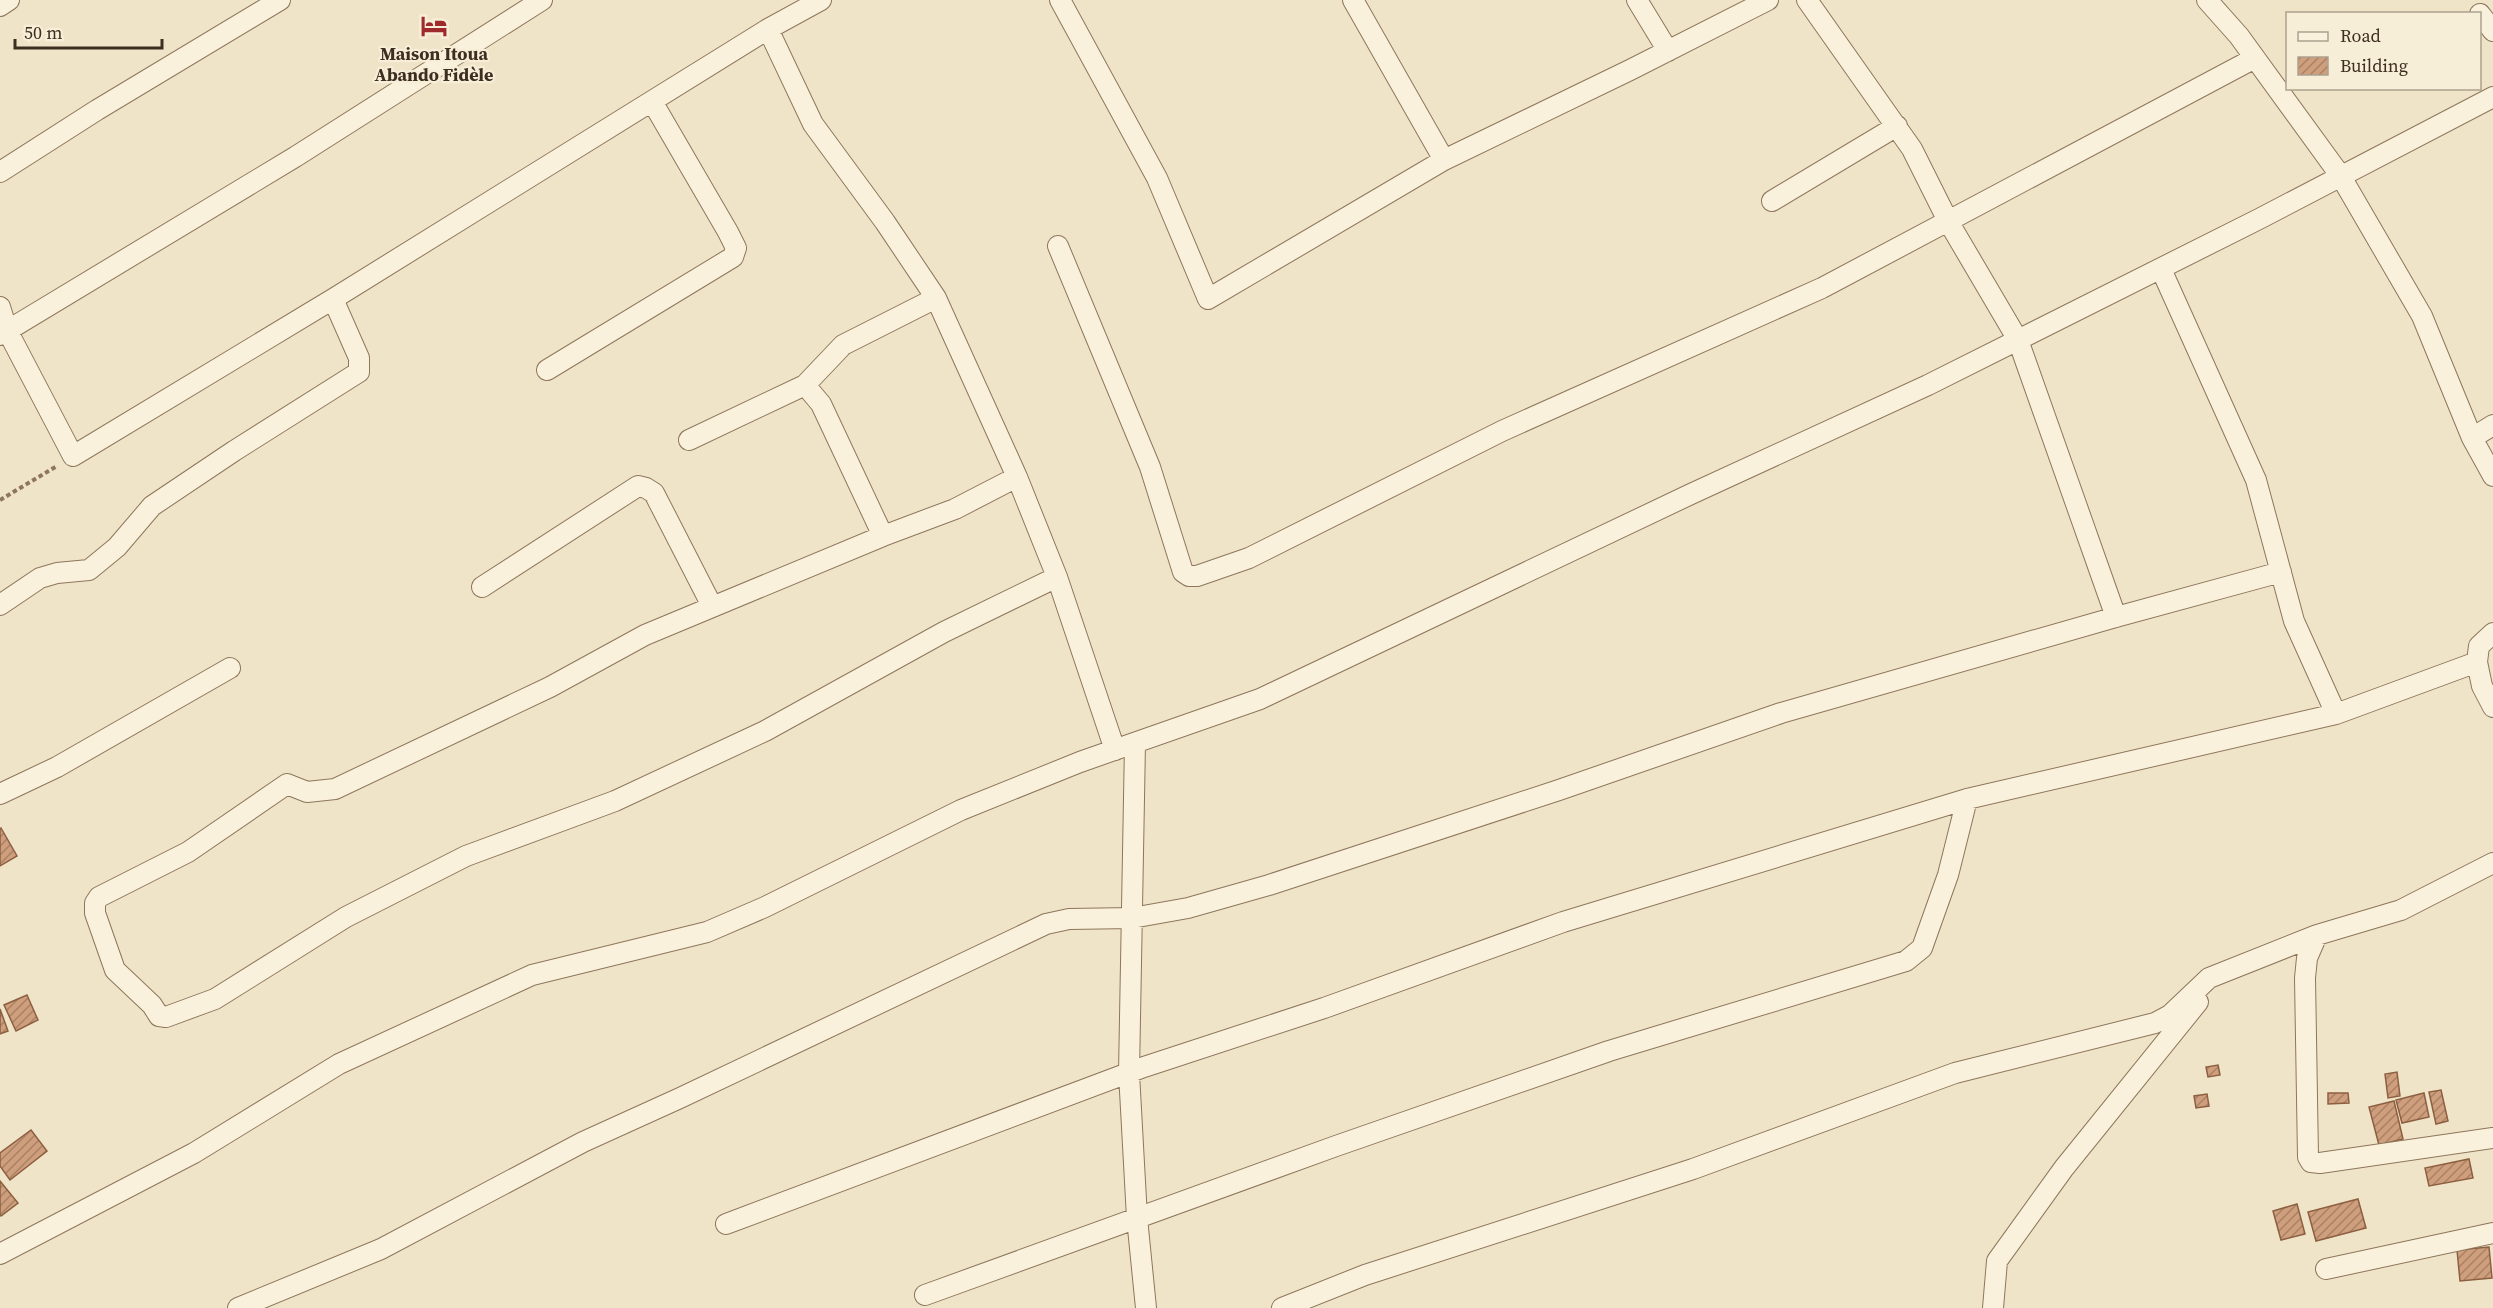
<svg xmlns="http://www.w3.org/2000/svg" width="2493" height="1308" viewBox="0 0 2493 1308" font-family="'Source Serif 4',serif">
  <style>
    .building { fill: url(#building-hatch); stroke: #8d5f41; stroke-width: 1.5 }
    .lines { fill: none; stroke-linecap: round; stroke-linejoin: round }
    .minor-casing { stroke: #8d765c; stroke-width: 22 }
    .path { stroke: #8d765c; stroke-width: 4; stroke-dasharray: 4.5 3; stroke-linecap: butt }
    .minor { stroke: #faf1dc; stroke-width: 20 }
    .labels { text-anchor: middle; stroke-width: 4.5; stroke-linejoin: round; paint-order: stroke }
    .poi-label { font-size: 18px; font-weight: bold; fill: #3d2e20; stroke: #f7eed8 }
  </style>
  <defs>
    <pattern id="building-hatch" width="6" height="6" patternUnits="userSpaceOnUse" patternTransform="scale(1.5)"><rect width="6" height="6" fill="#cf9f7d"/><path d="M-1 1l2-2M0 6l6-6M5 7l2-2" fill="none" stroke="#a98266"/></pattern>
  </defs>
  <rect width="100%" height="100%" fill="#f0e4c8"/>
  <!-- building -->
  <path class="building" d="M1,828L17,856L0,866V829Z
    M27,995L38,1020L16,1031L4,1005Z
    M0,1009L8,1031L0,1034Z
    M2218,1065L2220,1075L2208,1077L2206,1067Z
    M2397,1072L2400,1096L2388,1098L2385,1074Z
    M2441,1090L2448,1121L2436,1124L2429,1092Z
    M2328,1093H2348L2349,1103L2328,1104Z
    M2424,1093L2429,1117L2402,1123L2396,1100Z
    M2207,1094L2209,1106L2196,1108L2194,1096Z
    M2394,1101L2403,1139L2379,1145L2369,1107Z
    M31,1130L47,1151L10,1180L0,1166V1153Z
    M2469,1159L2473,1178L2429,1186L2425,1168Z
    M0,1181L18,1203L1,1216L0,1215Z
    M2358,1199L2366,1228L2316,1241L2308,1212Z
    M2297,1204L2305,1234L2281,1240L2273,1211Z
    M2489,1247L2492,1278L2460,1281L2457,1250Z"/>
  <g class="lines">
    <!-- minor casing -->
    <g class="minor-casing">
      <path id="minor" d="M1060,0L1157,178L1208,299L1444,160L1630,70L1768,0
        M1353,0L1444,160
        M1637,0L1668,51
        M1807,0L1912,149L1948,221L2018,340L2116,617
        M2207,0L2239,36L2340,175L2422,316L2472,438L2493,476
        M0,6L9,0
        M2480,14L2493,31
        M768,29L813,124L885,222L936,298L1017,477L1057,577L1115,750
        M0,172L97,110L280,0
        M1772,201L1897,126
        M1058,246L1150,467L1183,572L1189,576H1197L1249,558L1502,431L1822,288L2255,58
        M2161,269L2256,480L2294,621L2336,714
        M0,307L7,330L73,456L333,299L768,29L821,0
        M0,335L295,157L542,0
        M547,370L733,257L736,248L728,232L653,103
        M805,385L821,404L883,536
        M2472,438L2493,425
        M689,440L805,385L843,345L936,298
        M1017,477L955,509L883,536L645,635L550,687L335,789L307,792L287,784L188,852L99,897L95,903V913L115,970L152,1005L159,1016L166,1017L215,999L346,917L466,856L615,801L765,731L944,632L1057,577
        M482,587L638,486L646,488L654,493L712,606
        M0,605L40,578L57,573L89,570L117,547L152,506L234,451L359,372V358L333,299
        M2477,662L2482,686L2493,707
        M1135,743L1129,1073L1137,1218L1146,1308
        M0,794L57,767L230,668
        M2317,935L2307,958L2305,978L2308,1157L2311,1162L2320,1163L2493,1138
        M726,1224L1144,1067L1324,1008L1563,922L1967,799L2336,714L2477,662L2479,646L2493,633
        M0,1254L194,1153L339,1064L532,975L707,932L765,907L961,810L1080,762L1260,699L1691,494L1928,385L2259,219L2493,97
        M2326,1269L2493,1233
        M925,1295L1336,1146L1609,1051L1906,961L1922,948L1948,875L1967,799
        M238,1308L381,1249L583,1142L680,1098L1046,924L1069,919L1132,918L1188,908L1269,885L1559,790L1781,713L2116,617L2281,572
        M1282,1308L1365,1275L1693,1169L1955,1073L2155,1023L2170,1015L2209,978L2317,935L2401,910L2493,863
        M1993,1308L1997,1261L2064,1168L2198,1002"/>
    </g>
    <!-- path -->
    <path class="path" d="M0,500L57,466"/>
    <!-- minor -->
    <use href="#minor" class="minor"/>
  </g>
  <!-- icons -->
  <defs>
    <g id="hotel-bare" transform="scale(2.07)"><path d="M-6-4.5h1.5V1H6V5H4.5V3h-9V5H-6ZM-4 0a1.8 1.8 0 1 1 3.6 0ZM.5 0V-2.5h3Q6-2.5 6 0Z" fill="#9e2a2b" stroke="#f7eed8" stroke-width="2.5" paint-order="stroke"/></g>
  </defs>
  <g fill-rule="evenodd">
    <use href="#hotel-bare" x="434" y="26"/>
  </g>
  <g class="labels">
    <!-- poi labels -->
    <g class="poi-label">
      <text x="434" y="60">Maison Itoua<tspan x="434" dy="21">Abando Fidèle</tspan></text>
    </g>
  </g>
  <!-- legend -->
  <rect x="2286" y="12" width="195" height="78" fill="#f7eed8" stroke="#ada18e" stroke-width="1.5"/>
  <rect x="2298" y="32" width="30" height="9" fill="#faf1dc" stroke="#ada18e" stroke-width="1.5"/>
  <text x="2340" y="42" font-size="18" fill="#3d2e20">Road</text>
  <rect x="2298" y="57" width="30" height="18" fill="url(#building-hatch)" stroke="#ada18e" stroke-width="1.5"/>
  <text x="2340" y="72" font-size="18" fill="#3d2e20">Building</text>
  <!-- scale -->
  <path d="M15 39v9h147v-9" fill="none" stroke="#3d2e20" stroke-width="3"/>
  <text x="24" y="39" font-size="18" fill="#3d2e20" stroke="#f7eed8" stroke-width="4.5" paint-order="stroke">50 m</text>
</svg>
